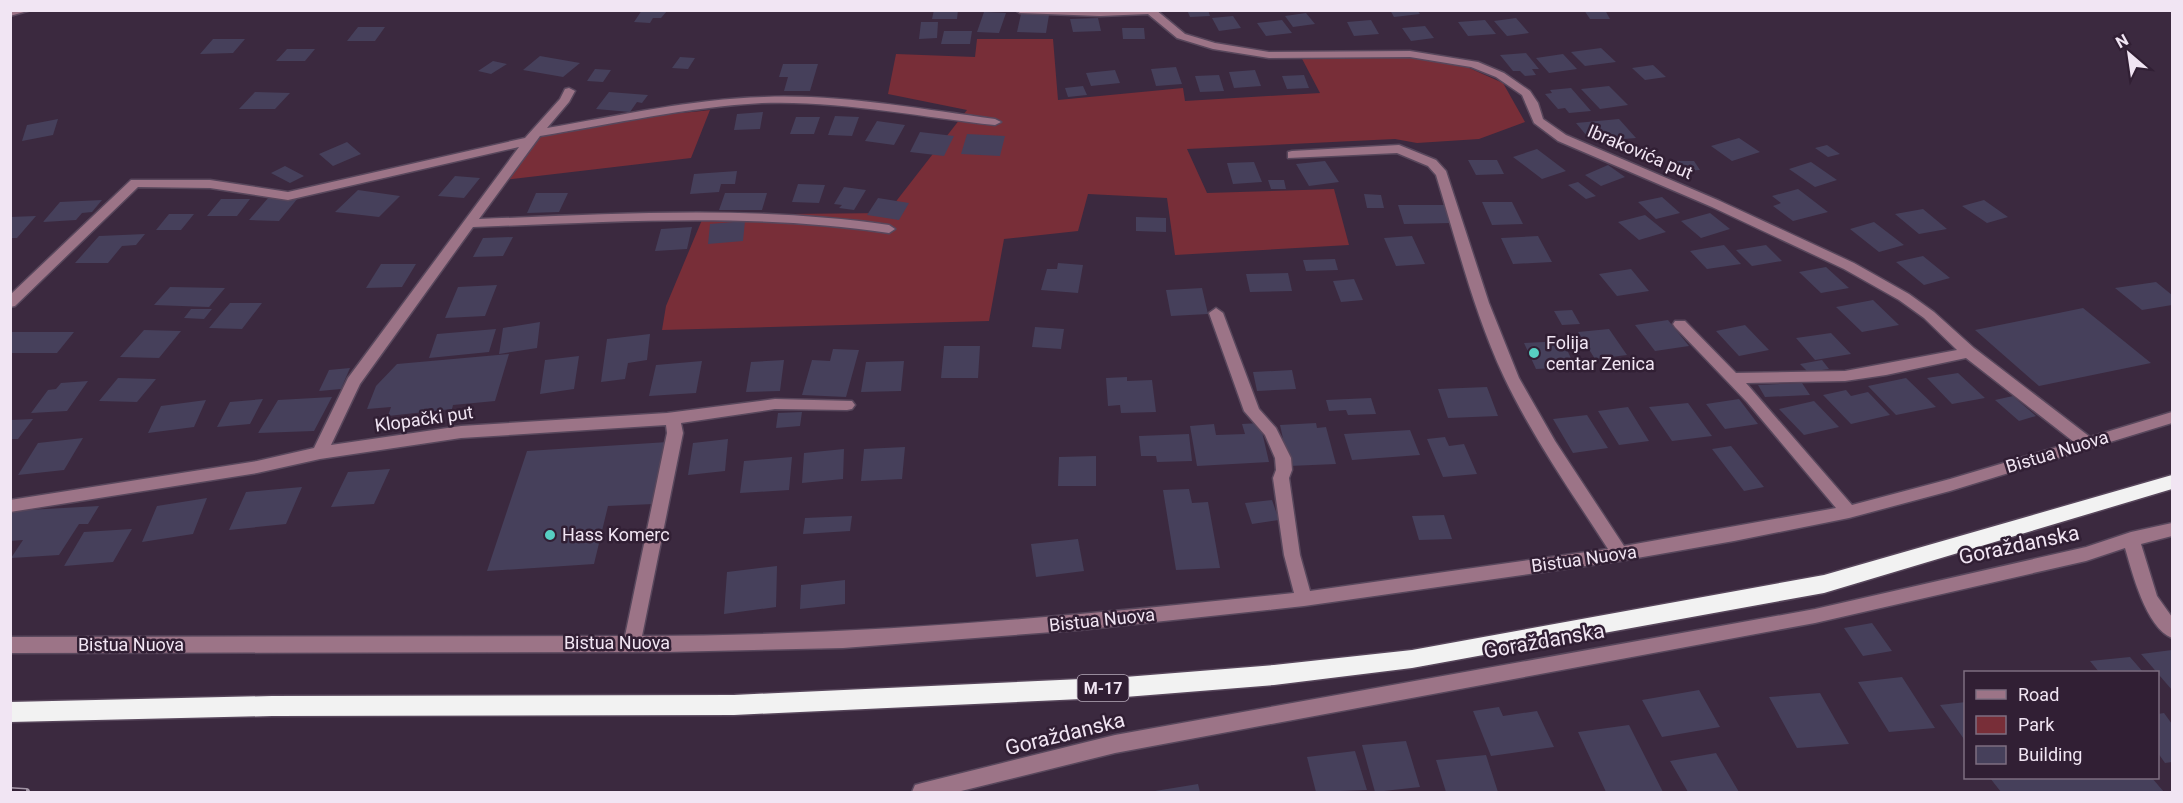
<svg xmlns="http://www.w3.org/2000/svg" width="2183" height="803" viewBox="0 0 2183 803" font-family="Roboto,sans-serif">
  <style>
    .green { fill: #782e38 }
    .building { fill: #46405b }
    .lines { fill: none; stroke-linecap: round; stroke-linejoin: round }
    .minor-casing { stroke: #58475c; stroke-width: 3 }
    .highway-casing { stroke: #58475c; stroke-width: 3 }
    .minor { fill: #9c7487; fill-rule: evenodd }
    .highway { fill: #f2f2f2; fill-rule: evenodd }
    .rail-casing { stroke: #a294a5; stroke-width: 8 }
    .rail { stroke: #311f34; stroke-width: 5; stroke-dasharray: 16; stroke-linecap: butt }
    .poi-dot { fill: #57cec2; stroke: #311f34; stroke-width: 2 }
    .labels { text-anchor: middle; stroke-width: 5; stroke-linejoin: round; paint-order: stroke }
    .shield { fill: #311f34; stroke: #b7aaba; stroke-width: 1.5 }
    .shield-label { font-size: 16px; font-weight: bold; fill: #f1e5f3 }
    .street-label { font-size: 18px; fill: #f1e5f3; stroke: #311f34 }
    .poi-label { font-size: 18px; fill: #f1e5f3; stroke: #311f34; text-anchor: start }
    .near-street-label { font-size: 21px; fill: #f1e5f3; stroke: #311f34 }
  </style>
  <rect width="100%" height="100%" fill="#3b293f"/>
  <!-- green -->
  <path class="green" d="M977,39H1053L1058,100L1183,88L1185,101L1320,93L1299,53L1407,55L1458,63L1503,83L1525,122L1479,139L1417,143L1395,139L1187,149L1207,193L1334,189L1349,245L1175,255L1167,198L1088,194L1078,231L1004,239L989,321L662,330L666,306L704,215L887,213L967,110L888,94L896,54L975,57Z
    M710,110L691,158L504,180C511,170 518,154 528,145C555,121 670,115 710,110Z"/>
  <!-- building -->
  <path class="building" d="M642,10H663L667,11L661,18H653L650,23L634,22Z
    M934,10H958L957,19H932Z
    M1187,10H1208L1210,16L1190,17Z
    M1390,10H1417L1420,14L1394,17Z
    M1584,10H1605L1610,19H1590Z
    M984,12L1006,13L999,33L977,32Z
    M1306,13L1315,24L1293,27L1285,16Z
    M1021,14L1049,15L1046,33L1017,32Z
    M1233,16L1241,28L1219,31L1212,18Z
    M1098,18L1101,31L1073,32L1070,19Z
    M1516,18L1529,33L1507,36L1494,21Z
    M1282,20L1292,33L1266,36L1257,23Z
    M1371,20L1379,34L1354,36L1347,22Z
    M1485,20L1496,34L1468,36L1458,22Z
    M921,22H938L937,38L919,39Z
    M1425,26L1434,38L1411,41L1402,28Z
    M358,27H385L375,41H347Z
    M1122,28H1144L1145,39H1123Z
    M944,31H972L970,44H941Z
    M213,39H245L233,53L200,54Z
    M1601,48L1616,62L1585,66L1571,52Z
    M287,49H315L305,61H276Z
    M1526,53L1539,69H1532L1536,75L1525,76L1520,71H1513L1500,55Z
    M1563,54L1577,69L1549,73L1536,58Z
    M540,56L580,63L563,77L523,70Z
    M680,57L695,58L688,69L672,68Z
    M493,61L507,64L491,74L478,71Z
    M783,64H818L810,91H784L788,77H779Z
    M1653,65L1666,77L1645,80L1632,68Z
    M1176,67L1182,84L1156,86L1151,69Z
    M595,69L611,70L603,82L587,81Z
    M1115,70L1120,83L1091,86L1086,73Z
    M1255,70L1261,86L1234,88L1229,72Z
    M1219,75L1224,91L1200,92L1195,76Z
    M1304,75L1309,88L1287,89L1282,76Z
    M1083,86L1087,95L1068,97L1065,88Z
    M1609,86L1628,105L1600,109L1581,89Z
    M1571,88L1591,111L1569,113L1565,108L1558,109L1545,94L1552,93L1550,90Z
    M255,92L290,93L275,109H239Z
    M609,92L648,95L642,103L637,102L630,112L596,109Z
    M763,112L760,129L734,130L737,114Z
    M835,116L859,117L852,136L828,135Z
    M796,117H820L814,134H790Z
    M58,119L53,135L22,141L27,125Z
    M1619,119L1636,138L1611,140L1606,134L1587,136L1576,123Z
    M877,121L905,125L894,145L865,141Z
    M920,132L954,136L944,156L910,152Z
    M967,134L1005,136L1000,156L961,154Z
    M1739,138L1760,152L1732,161L1711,146Z
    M347,142L361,154L333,166L319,154Z
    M1827,145L1840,154L1828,157L1815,148Z
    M1537,149L1566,171L1542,179L1513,157Z
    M1468,160H1497L1504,174L1476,175Z
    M1325,161L1339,182L1309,186L1296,164Z
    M1676,161H1694L1700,170L1682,171Z
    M1254,162L1262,182L1233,184L1227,163Z
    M1811,162L1837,180L1815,187L1789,169Z
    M1608,165L1625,177L1601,186L1585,175Z
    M285,166L304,176L290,183L271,173Z
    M737,171L735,184H721L719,192L690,194L694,174Z
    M455,176L480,178L464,198L438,196Z
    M1268,180H1284L1286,189H1271Z
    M1578,182L1596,196L1586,199L1568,185Z
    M798,184L825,185L819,203L792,202Z
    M844,187L866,190L854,210L839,208L842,205L834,204Z
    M1798,189L1828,212L1793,221L1773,206L1781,203L1772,196Z
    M358,190L400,196L379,217L335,212Z
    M536,193H568L559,212L527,213Z
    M725,193H767L762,210H719Z
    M1364,194L1381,195L1384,208H1367Z
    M269,197L298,198L279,221L249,220Z
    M1662,197L1680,213L1656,219L1638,202Z
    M878,198L909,203L899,220L867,215Z
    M221,199H250L237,216H207Z
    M102,200L92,212L82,213L76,220L43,222L60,202Z
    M1984,200L2008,217L1987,223L1962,206Z
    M1482,202H1512L1523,224L1492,225Z
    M1398,205H1444L1451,223L1404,224Z
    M1923,209L1947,229L1919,234L1895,214Z
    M1710,213L1730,229L1701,238L1681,221Z
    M169,214H194L181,230H156Z
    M1645,215L1666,232L1639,240L1618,222Z
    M36,216L17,238H10V217Z
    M1136,217L1166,218V232L1136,231Z
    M745,221L743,241L708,244L710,224Z
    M1874,222L1904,245L1879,252L1850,229Z
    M692,227L687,249L655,251L661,229Z
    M145,234L136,245L122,246L108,263H75L99,236Z
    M1412,236L1425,264L1396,266L1384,238Z
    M1538,236L1552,262L1513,264L1501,238Z
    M513,237L503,256L473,257L483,238Z
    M1724,245L1741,264L1707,269L1690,251Z
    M1766,245L1782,261L1752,266L1736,250Z
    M1923,256L1950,278L1924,285L1896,262Z
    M1335,259L1338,270L1306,271L1303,260Z
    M1058,263L1083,265L1078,293L1041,290L1047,269H1057Z
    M381,264H416L402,287L366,288Z
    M1826,267L1849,288L1821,293L1799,272Z
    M1631,269L1649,291L1617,296L1599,274Z
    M1288,273L1292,291L1250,292L1246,274Z
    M1354,279L1363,300L1341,302L1333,281Z
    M2156,282L2172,295V305L2142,310L2115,288Z
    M497,285L485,316L445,318L458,287Z
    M170,287L225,288L209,307L154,305Z
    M1202,288L1208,314L1171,316L1166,290Z
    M1873,300L1899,325L1862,332L1836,307Z
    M230,303H262L242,329L209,328Z
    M2083,308L2151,363L2039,386L1975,330Z
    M191,309H212L204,319L184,318Z
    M1572,310L1580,324L1562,325L1554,311Z
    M1668,320L1689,346L1655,351L1635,325Z
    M540,322L537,348L499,354L503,328Z
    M1745,325L1769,350L1739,356L1716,331Z
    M1035,327L1064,329L1061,349L1032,347Z
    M496,329L489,352L429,358L437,334Z
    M1609,329L1627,355L1595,359L1578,332Z
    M144,330L181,331L159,358L120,357Z
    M10,332H74L57,353H10Z
    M1831,333L1851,354L1815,360L1796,338Z
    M650,334L647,360L628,363L625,379L601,382L607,339Z
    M1563,341L1575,367L1536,369L1524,343Z
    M944,346H980L978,378H941Z
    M833,349L859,350L846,397L802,395L812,360L830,361Z
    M509,354L495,401L453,405L452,409L388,416L391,407L367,409L376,386L397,364Z
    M579,356L574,389L540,394L545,360Z
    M784,360L780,391L746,392L751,362Z
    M1822,360L1829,369L1808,372L1800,364Z
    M702,361L696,393L649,396L656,365Z
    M904,361L901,391L861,392L866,362Z
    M350,368L341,389L319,391L329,370Z
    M1292,370L1296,389L1257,391L1253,372Z
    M1958,373L1985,398L1952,404L1927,378Z
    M1127,377V381L1152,380L1156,412L1121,413L1120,405L1108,406L1106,378Z
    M118,378L156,379L137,402L99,401Z
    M1906,378L1936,407L1896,415L1868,386Z
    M88,381L67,411L31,413L48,390L56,389L61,383Z
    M1802,383L1810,395L1765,397L1758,385Z
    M1487,387L1498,416L1448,418L1438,389Z
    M1846,390L1851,396L1868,392L1890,415L1851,424L1823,395Z
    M2013,396L2036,416L2019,421L1995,400Z
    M332,397L314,431L258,433L278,400Z
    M1371,398L1376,414L1348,415L1346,410L1329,411L1326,400Z
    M263,399L250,424L217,427L230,402Z
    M1739,399L1758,424L1725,429L1706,404Z
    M206,400L194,427L148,433L161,406Z
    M1814,401L1839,427L1804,435L1779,409Z
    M1688,403L1712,436L1672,441L1649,407Z
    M1628,407L1649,441L1619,445L1598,411Z
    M802,412L800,426L776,428L778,413Z
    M1587,415L1608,448L1573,453L1553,419Z
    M33,419L18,439H10V420Z
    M1260,423L1269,462L1197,466L1190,426L1214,424L1216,435L1245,434L1242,424Z
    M1316,423L1317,428L1326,427L1336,464L1289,466L1280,425Z
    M1410,430L1420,455L1352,460L1344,434Z
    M1189,434L1192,461L1157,462L1156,456H1141L1139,436Z
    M1445,437L1449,446L1464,444L1477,474L1443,477L1427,439Z
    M83,438L64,470L18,475L38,443Z
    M728,439L725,471L688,475L693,443Z
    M668,442L654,504L608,506L594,564L487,571L527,451Z
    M1731,446L1764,487L1744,491L1712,449Z
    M905,447L902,479L861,481L864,449Z
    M844,449L843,479L802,483L804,453Z
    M1096,456V486H1058L1059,457Z
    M792,457L789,490L740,493L744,461Z
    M390,469L374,504L331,507L348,472Z
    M302,487L286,524L229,530L246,492Z
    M1189,489L1192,503L1208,502L1220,568L1176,570L1163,490Z
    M207,498L193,534L142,542L157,506Z
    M1272,500L1279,520L1252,524L1245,503Z
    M99,506L88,524H79L59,555L11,558L23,540L10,541V511Z
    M1444,515L1452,539L1419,540L1412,516Z
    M852,516L850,531L803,534L805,518Z
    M132,529L113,562L64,566L84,532Z
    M1078,539L1084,571L1036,577L1031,544Z
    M777,566L776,607L724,614L727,572Z
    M845,580V604L800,609L801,585Z
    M1872,623L1892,651L1863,656L1844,628Z
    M2172,650V690L2141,654Z
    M2130,657L2143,672H2099L2090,661Z
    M1902,677L1935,728L1889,732L1858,682Z
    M1699,690L1720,727L1662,737L1642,700Z
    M1820,693L1849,744L1797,748L1769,697Z
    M1966,702V742L1940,705Z
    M1499,707L1503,716L1537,711L1554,747L1491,756L1473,711Z
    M2164,713L2172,724V762L2165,763L2158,753V714Z
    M1629,725L1663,792H1606L1578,732Z
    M1406,741L1420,787L1375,792L1362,745Z
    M1355,751L1367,790L1316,792L1307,757Z
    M1716,753L1739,792H1688L1670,761Z
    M1486,755L1498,792H1446L1436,760Z
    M1990,778H2152L2164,792H2001Z
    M1198,784L1200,792H1155V791Z"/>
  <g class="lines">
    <!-- minor casing -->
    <g class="minor-casing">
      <path id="minor" d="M10,10H31L10,16Z
        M1015,10H1156L1185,34L1215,43L1269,52L1410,51L1478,62L1504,73L1530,91L1538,103L1543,119L1566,135L1720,201L1854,263L1909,294L1934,312L1974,348L2090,437L2172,412V423L1950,491L1849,518L1734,541L1620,561L1304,606L1079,630L843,648L665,652L10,653V637L625,636L667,433L666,425L461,438L320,459L257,473L10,512V500L257,461L314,448L348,378L519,147L288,200L210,188L138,187L15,306L10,307V295L131,180H210L288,192L525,138L560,99L565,89L569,88L575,91L569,102L547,128C618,116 691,99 764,97C841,94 919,109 995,119L1001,122L995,125C921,117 837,100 762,103C688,107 613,124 540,136L479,219C617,214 751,205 889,225L895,229L889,233C748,212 614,222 473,227L360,384L331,445L461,426L667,413L775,399L852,401L855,405L852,409L847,410L775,409L681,423L683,433L642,636C861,636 1077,616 1294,593L1284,555L1273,478L1276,470L1275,458L1265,435L1244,411L1209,313L1216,308L1223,313L1259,409L1276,428L1291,458L1292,470L1289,478L1300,555L1310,591L1608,549C1572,493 1533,438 1504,377C1474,313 1457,243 1436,175L1428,166L1397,153L1288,158V152L1292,151L1399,145L1436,160L1446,171L1489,303L1519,378L1555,441L1624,546L1836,508L1747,402L1675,327L1673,324L1675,321H1685L1736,373L1845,371L1957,350L1924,318L1899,300L1844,269L1712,207L1558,141L1534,123L1522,95L1496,77L1471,67L1410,57L1269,58L1213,49L1177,38L1148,14L1100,16L1020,13ZM1966,358L2074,442L1950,479L1852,505L1746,383L1845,381L1886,375Z
        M2172,523V536L2141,544L2157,596L2172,617V638C2146,628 2132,572 2125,548L2086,561L1815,623L1115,753L957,792H912L915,785L922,783L1115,735L1815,609L2086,547L2131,532Z"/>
    </g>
    <!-- highway casing -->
    <g class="highway-casing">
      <path id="highway" d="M2172,475V489L1824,593L1412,668L1274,685L1125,697L734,715L272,716L10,722V702L272,696L734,695L1125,677L1274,665L1412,650L1824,575Z"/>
    </g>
    <!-- minor -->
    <use href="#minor" class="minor"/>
    <!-- highway -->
    <use href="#highway" class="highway"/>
    <!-- rail casing -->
    <g class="rail-casing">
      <path id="rail" d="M10,791L26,792"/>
    </g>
    <!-- rail -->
    <use href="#rail" class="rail"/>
  </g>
  <!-- markers -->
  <g class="poi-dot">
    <circle cx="1534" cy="353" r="6"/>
    <circle cx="550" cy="535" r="6"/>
  </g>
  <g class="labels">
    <!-- shield labels -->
    <rect class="shield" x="1077.5" y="675" width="51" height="26" rx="4.5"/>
    <g class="shield-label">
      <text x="1103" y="694">M-17</text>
    </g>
    <!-- street labels -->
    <g class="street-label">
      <text transform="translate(1640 152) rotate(23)" y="6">Ibrakovića put</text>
      <text transform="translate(424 419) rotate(-8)" y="6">Klopački put</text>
      <text transform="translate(2057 452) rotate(-17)" y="6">Bistua Nuova</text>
      <text transform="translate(1584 559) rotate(-8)" y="6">Bistua Nuova</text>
      <text transform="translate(1102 620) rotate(-6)" y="6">Bistua Nuova</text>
      <text x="617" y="649">Bistua Nuova</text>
      <text x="131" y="651">Bistua Nuova</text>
    </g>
    <!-- poi labels -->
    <g class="poi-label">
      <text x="1546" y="349">Folija<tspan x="1546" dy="21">centar Zenica</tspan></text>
      <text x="562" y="541">Hass Komerc</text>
    </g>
    <!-- near-street labels -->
    <g class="near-street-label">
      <text transform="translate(2019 545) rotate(-12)" y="7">Goraždanska</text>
      <text transform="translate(1544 641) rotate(-10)" y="7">Goraždanska</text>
      <text transform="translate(1065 734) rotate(-14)" y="7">Goraždanska</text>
    </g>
  </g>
  <!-- border -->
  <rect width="2183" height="803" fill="none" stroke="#f1e5f3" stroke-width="24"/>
  <!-- legend -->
  <rect x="1964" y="671" width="195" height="108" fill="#311f34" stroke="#7e6e80" stroke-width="1.5"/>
  <rect x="1976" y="690" width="30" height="9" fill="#9c7487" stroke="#7e6e80" stroke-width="1.5"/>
  <text x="2018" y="701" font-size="18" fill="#f1e5f3">Road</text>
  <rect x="1976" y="716" width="30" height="18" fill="#782e38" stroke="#7e6e80" stroke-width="1.5"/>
  <text x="2018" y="731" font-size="18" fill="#f1e5f3">Park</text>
  <rect x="1976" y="746" width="30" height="18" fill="#46405b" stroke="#7e6e80" stroke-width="1.5"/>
  <text x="2018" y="761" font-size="18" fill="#f1e5f3">Building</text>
  <!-- north arrow -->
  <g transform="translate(2129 54) rotate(331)" stroke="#311f34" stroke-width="4.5" paint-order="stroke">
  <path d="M0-4.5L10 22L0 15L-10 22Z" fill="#f1e5f3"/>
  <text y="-9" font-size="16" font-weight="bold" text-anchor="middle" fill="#f1e5f3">N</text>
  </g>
</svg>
